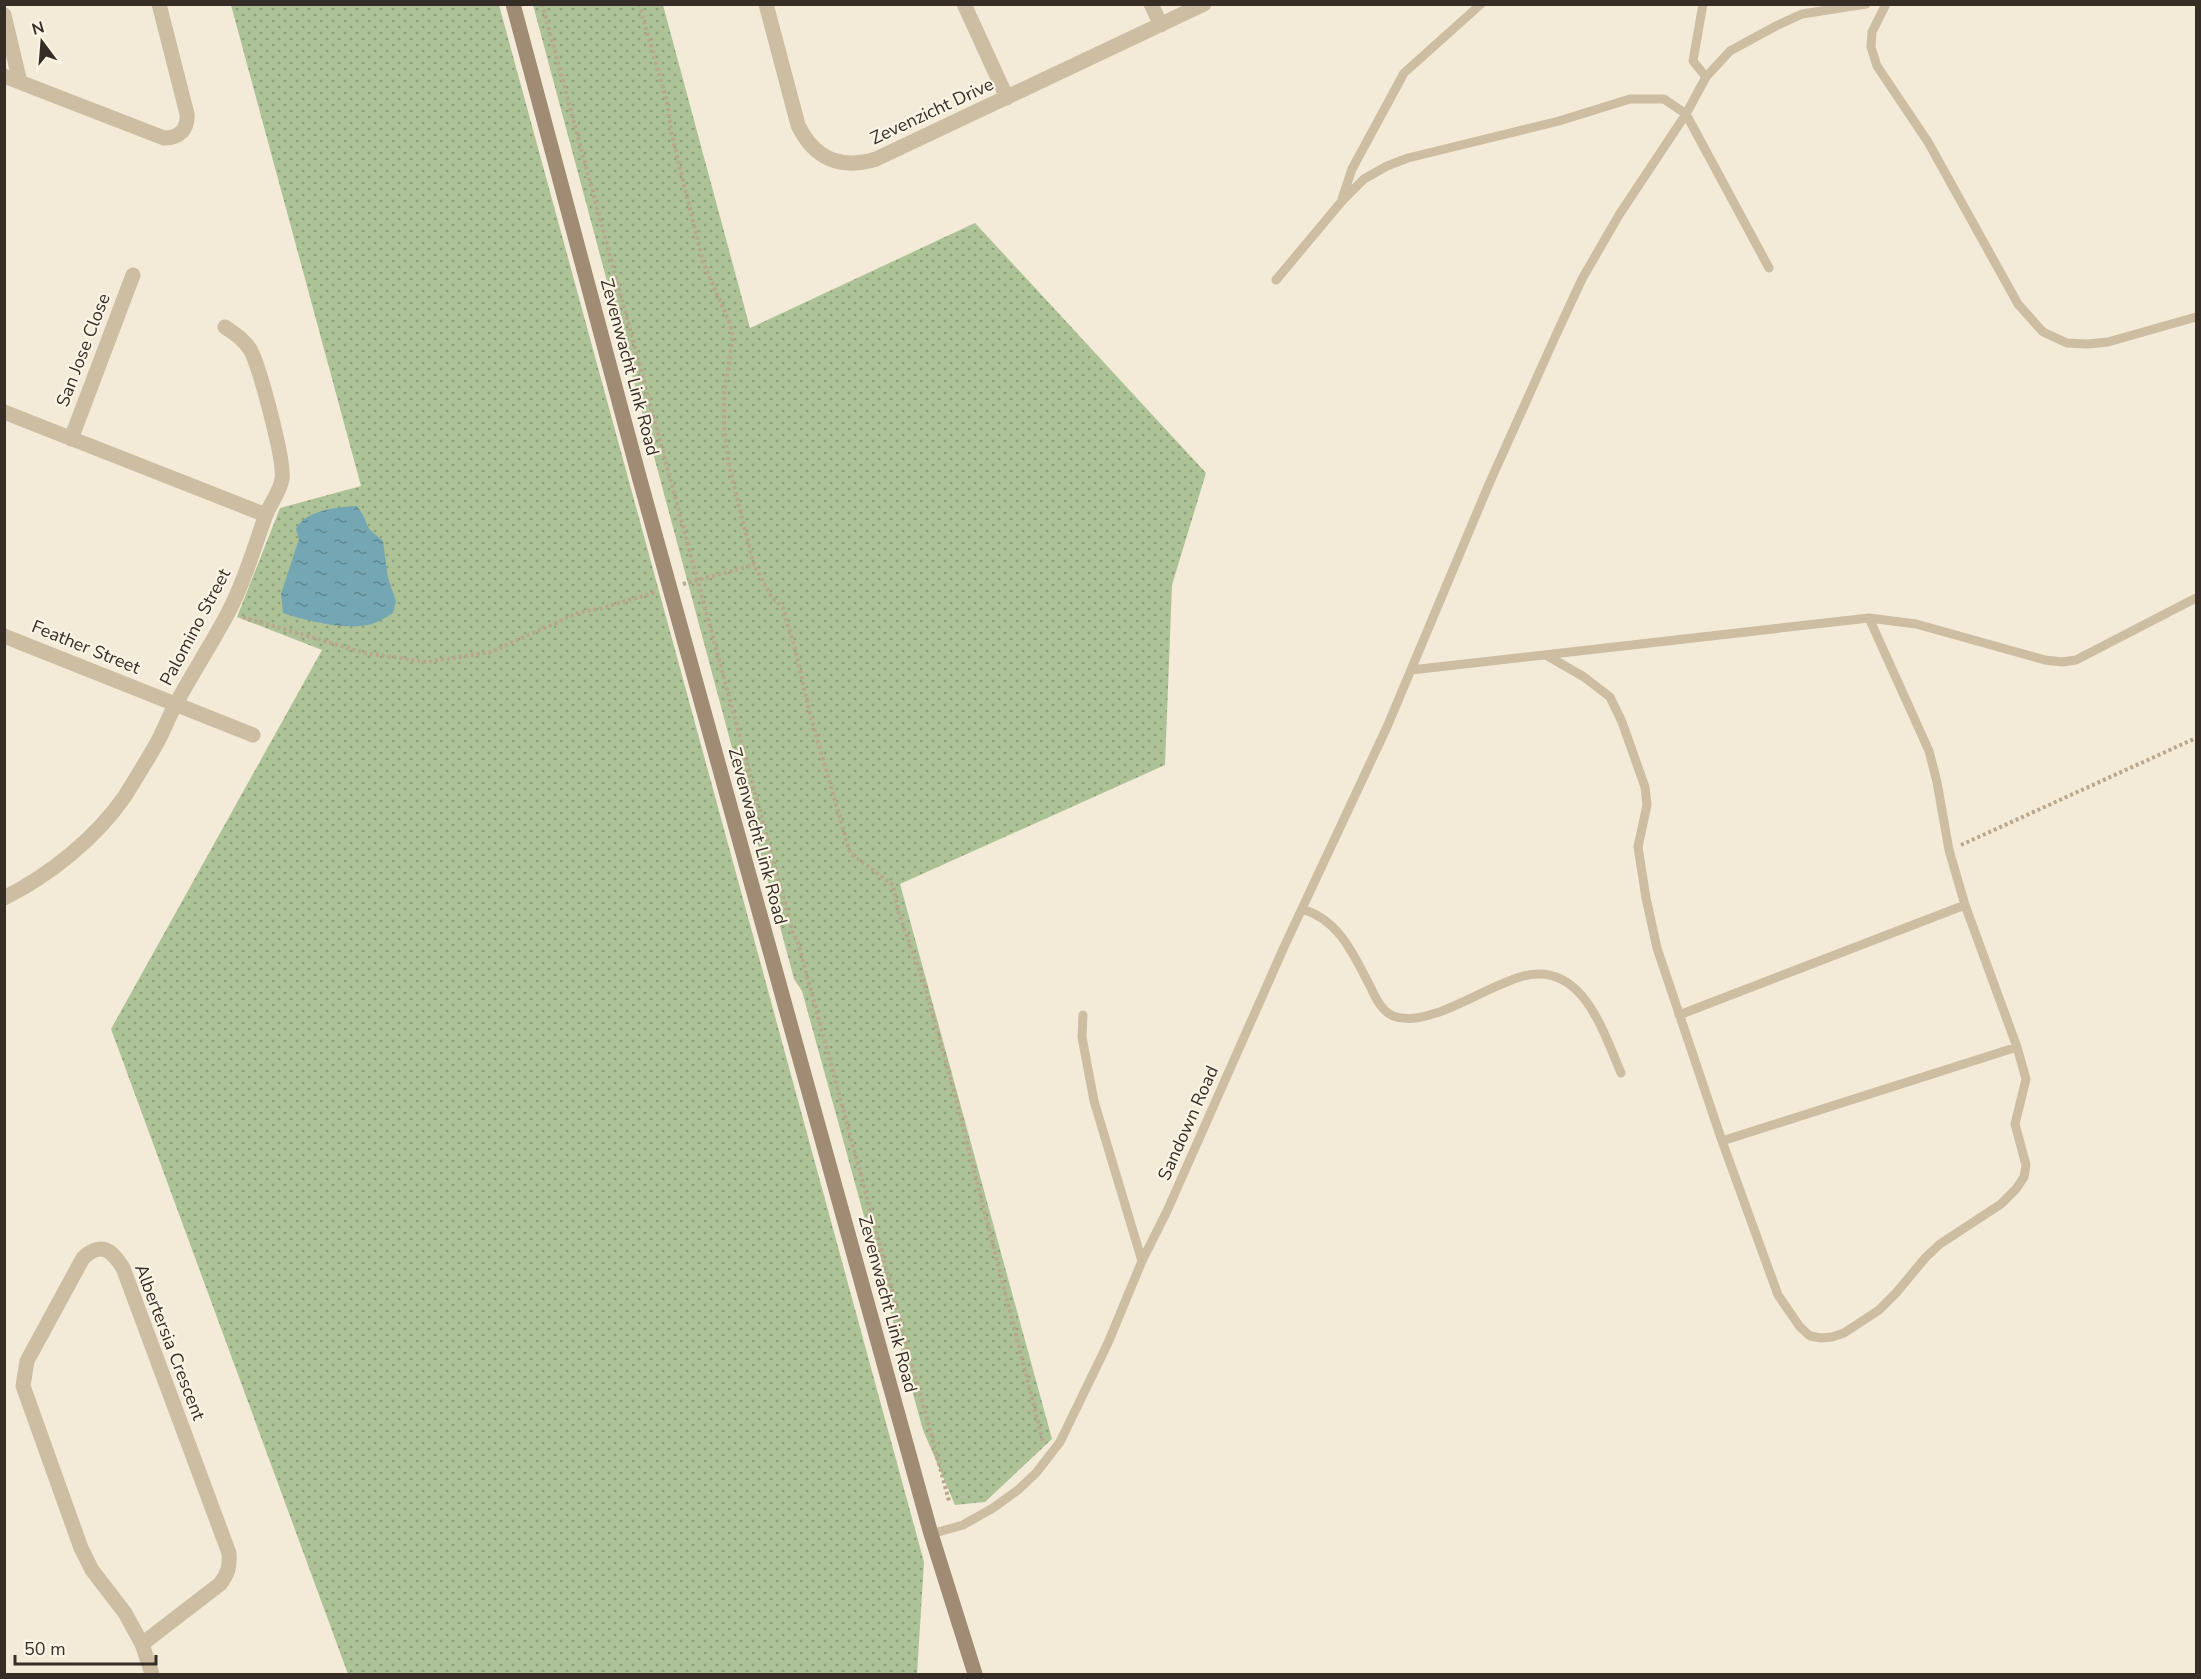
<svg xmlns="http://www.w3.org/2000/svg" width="2201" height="1679" viewBox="0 0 2201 1679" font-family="'Nunito Sans',sans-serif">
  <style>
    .grass { fill: url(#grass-dots) }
    .water { fill: url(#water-ripples) }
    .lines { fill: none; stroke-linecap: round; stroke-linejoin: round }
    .path { stroke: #b8a78d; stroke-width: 4; stroke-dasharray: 3 3; stroke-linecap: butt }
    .lane { stroke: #ccbda3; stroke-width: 9 }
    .street { stroke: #ccbda3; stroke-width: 15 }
    .secondary { stroke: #a08b74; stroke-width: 15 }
    .labels { text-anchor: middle; stroke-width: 4.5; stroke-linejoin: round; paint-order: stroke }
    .street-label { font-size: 18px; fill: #362e26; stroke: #fbf4e4 }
  </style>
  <defs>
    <pattern id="grass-dots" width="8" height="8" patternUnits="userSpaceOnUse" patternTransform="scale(1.5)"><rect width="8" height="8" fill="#adc397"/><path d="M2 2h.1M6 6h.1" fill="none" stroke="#8e9f7b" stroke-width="1.8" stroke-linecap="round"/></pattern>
    <pattern id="water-ripples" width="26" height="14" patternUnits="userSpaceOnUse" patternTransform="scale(1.5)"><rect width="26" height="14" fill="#74a6b3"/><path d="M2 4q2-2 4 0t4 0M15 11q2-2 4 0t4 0" fill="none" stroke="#608891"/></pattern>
  </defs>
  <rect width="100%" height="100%" fill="#f3ebd8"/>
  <!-- grass -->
  <path class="grass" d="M231,5H499L924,1562L917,1674H348L111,1029L322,650L237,617L280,508L361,486Z
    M533,5H663L750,328L975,223L1206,473L1172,585L1165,765L900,884L1052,1439L985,1502L955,1505L923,1430L802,991L794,979Z"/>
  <!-- water -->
  <path class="water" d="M357,506L363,515L369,529L383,541L388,578L396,601L393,613C386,617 379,622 372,624C347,631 307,621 283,613L281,594L299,539L296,529C305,510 338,507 357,506Z"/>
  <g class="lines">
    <!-- path -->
    <path class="path" d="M542,4L792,930L799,946L949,1501
      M639,4L667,102L672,136L703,262L730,324L733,337L724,394V427L729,466L754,565L771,596L783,608L795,649L809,710L850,853L893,885L899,914L923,980L953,1088L1043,1441
      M683,584L754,565
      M243,617L365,653L427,662L491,652L580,612L599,609L656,592
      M1961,845L2196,738"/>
    <!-- lane -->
    <path class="lane" d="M1703,4L1693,61L1706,77
      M1886,4L1872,32L1871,47L1877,66L1928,142L2018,304L2043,332L2067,343L2088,344L2108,342L2196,317
      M1342,199L1352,169L1404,73L1481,4
      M1276,280L1342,201L1364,179L1387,166L1408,158L1559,121L1630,99H1664L1686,114L1769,268
      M1546,655L1584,677L1610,697L1622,722L1645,787L1647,805L1638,847L1646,898L1657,948L1722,1141L1778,1295L1800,1327L1810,1336L1821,1338L1832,1337L1844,1333L1879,1310L1896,1293L1926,1257L1940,1244L2001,1204L2016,1189L2024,1177L2026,1165L2015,1124L2026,1079L2017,1047L1965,905L1949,850L1937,782L1929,751L1869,618
      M1411,670L1869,618L1916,624L2045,660L2062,662L2076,660L2196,598
      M1302,909C1340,920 1354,956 1371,988C1376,999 1382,1011 1393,1016C1410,1022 1427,1016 1442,1011C1468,1001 1491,987 1517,978C1580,956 1602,1028 1621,1073
      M1083,1015L1082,1037L1094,1101L1142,1261
      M1679,1015L1965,905
      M1722,1141L2017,1047
      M931,1534L963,1525L993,1508L1018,1490L1036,1473L1060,1442L1108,1343L1142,1261L1167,1211L1284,947L1387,727L1489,484L1556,335L1582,279L1619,215L1686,114L1706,77L1730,51L1776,26L1802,14L1866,4"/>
    <!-- street -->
    <path class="street" d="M766,4L798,125C814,159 841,170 876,159L1204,4
      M964,4L1007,98
      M1151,4L1161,25
      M4,15L20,82
      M4,76L164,138C180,138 188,129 187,114L159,4
      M4,412L266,515
      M71,439L133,275
      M4,636L253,735
      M4,898C50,875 96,838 125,796C136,778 148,759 158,741C165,728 170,713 178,700C194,671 212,643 228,613C243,584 253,552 264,520C268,506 280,493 282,479C285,461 260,369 251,351C245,340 235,334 225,327
      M142,1644L125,1613L92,1570L81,1548L23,1386L27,1361L83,1258C101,1241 112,1250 123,1268L229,1553C230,1566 228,1574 220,1584L142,1644L152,1674"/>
    <!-- secondary -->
    <path class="secondary" d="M513,4L640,480L931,1534L975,1674"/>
  </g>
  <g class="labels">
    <!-- street labels -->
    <g class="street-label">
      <text transform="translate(932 111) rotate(-25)" y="6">Zevenzicht Drive</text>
      <text transform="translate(83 350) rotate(-69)" y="6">San Jose Close</text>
      <text transform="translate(630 367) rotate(75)" y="6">Zevenwacht Link Road</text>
      <text transform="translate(195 627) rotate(-62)" y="6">Palomino Street</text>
      <text transform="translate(86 647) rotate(22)" y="6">Feather Street</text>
      <text transform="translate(758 836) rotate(75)" y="6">Zevenwacht Link Road</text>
      <text transform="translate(1188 1123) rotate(-66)" y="6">Sandown Road</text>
      <text transform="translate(888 1304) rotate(75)" y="6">Zevenwacht Link Road</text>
      <text transform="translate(170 1342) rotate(69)" y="6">Albertersia Crescent</text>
    </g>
  </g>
  <!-- border -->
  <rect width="2201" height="1679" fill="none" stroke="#362e26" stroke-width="12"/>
  <!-- north arrow -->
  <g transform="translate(42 42) rotate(344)" stroke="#fbf4e4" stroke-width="4.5" paint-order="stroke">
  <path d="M0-4.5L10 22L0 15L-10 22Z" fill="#362e26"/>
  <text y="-9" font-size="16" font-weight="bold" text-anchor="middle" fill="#362e26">N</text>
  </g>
  <!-- scale -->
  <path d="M15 1655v9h141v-9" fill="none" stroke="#362e26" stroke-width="3"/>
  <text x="24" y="1655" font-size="18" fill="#362e26" stroke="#fbf4e4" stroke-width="4.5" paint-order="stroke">50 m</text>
</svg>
